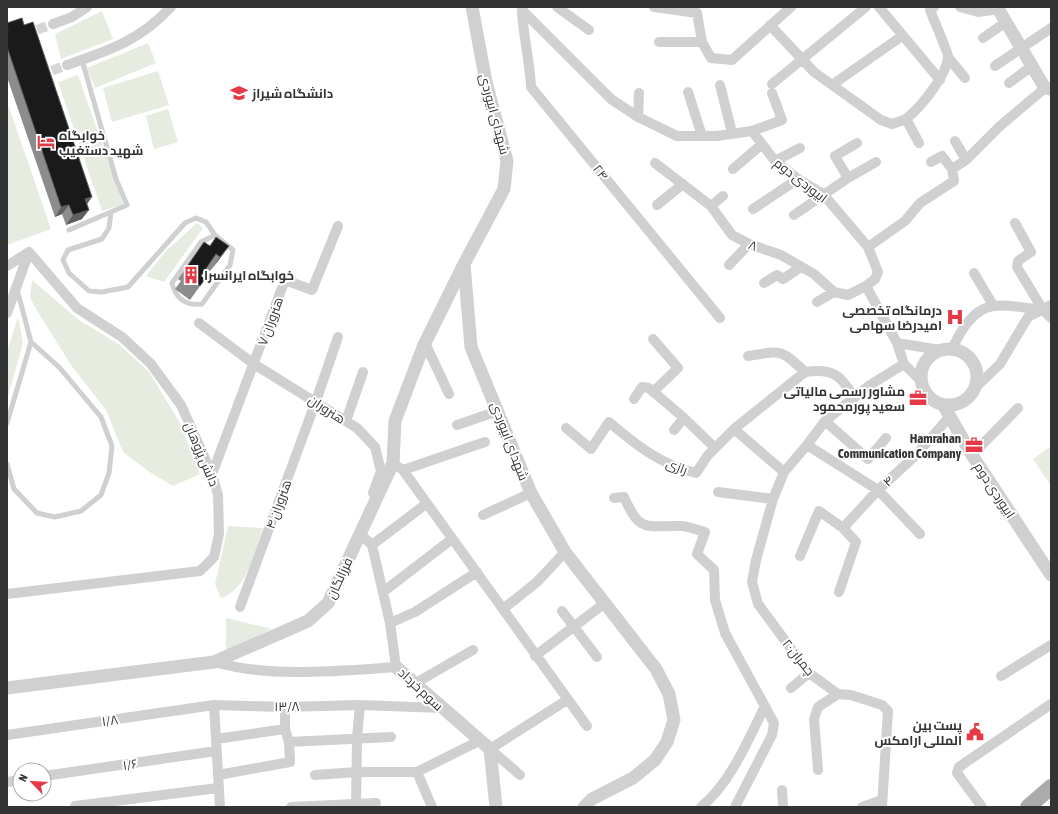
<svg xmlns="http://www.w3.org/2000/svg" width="1058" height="814" viewBox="0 0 1058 814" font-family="'Asap Condensed',Cairo,sans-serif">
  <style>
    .green { fill: #e6ecdf }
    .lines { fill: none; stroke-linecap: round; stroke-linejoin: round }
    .minor-tunnel { stroke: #d6d6d6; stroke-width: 10; stroke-dasharray: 10 5; stroke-linecap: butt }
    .service { stroke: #d0d0d0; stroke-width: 5 }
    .minor { stroke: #d0d0d0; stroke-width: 10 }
    .tertiary { stroke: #d0d0d0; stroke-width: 13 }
    .primary { stroke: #ababab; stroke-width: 16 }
    .wall { fill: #8c8c8c }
    .shaded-wall { fill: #5f5f5f }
    .building { fill: #1a1a1a; stroke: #5f5f5f }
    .labels { text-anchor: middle; stroke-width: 4; stroke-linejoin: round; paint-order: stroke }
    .poi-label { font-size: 13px; font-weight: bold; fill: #333; stroke: #fff; text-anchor: end }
    .street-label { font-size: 13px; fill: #333; stroke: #fff }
  </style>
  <rect width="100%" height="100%" fill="#fff"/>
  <!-- green -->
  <path class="green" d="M102,11L113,39L61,59L55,34Z
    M148,43L156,63L95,88L87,68Z
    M158,71L169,105L112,122L103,88Z
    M78,75L123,204L102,211L58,82Z
    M9,107L51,229L7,245V108Z
    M168,109L178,142L154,149L146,116Z
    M197,223L203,228L164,282L146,276L165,252Z
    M32,280L79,320L120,345L149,372L180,423L200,474L173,486L148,471L123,452L106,410L71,365L36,309L30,297Z
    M18,317L23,343L7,400V352Z
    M1051,446V486L1033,459Z
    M228,526L263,528C254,552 248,589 221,598L215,584Z
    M226,618L272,629L226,651Z"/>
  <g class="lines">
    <!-- minor-tunnel -->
    <path class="minor-tunnel" d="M23,35L53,24
      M38,76L67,65"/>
    <!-- service -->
    <path class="service" d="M111,212L109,228L102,239L68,250L63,260L69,273L89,291L102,292L128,287L185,223L196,218L206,222L215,235L201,242L172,283C176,299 186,306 202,304L230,265L233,250L215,235
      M69,230L127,205L116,179L82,60
      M7,423L31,342L17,289
      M7,464L14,489L37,513L55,517L81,511L101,495L109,473L112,446L101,417L59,367L31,342"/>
    <!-- minor -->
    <path class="minor" d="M522,7V10L611,99L638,117L677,136H717L752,131L775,161L798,179L823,194L868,247L878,272L875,279L866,286L897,343L904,364L922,382
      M557,7L589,30
      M654,7L697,13L702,42L711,58L732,60L791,7
      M879,7L940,80
      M960,7L978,12L999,9
      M522,10C523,36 530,61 531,87L720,318
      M53,24L72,17L87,7
      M770,25L814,72L881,120L892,124C897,122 903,121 907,118C920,108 948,74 948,56C947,50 933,18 930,10L934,7
      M983,38L1006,22
      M659,42H702
      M948,57L965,78
      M67,65C110,50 139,41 171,7
      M995,66L1051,28
      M1009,83L1032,66
      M772,84L866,7
      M720,85L732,133
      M832,85L902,36
      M688,92L702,136
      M638,117L639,93
      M906,119L919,143
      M752,131L782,120L772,93
      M955,141L966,160
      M775,161L800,148
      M655,163L711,206L732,235L749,244L781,255L814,274L834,292L848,295L866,286
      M733,169L762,144
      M952,169L966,160L1000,126L1045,88
      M848,178L835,156L857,143
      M657,205L683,184
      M711,206L723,196
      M753,209L798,179
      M794,215L848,178L876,162
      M1015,223L1031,252L1018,261L1017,267L1043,310L1051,318
      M868,247L905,221L920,203L954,181L952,169L942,156L931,162
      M729,265L749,244
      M7,266L29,252L77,308L122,337L151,364L181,405L212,474L218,495L219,534L214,557L200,571L7,594
      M974,273L993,305
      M764,283L777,275L783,279L801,267
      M817,302L834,292
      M7,313L29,252
      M199,323L254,364L357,428L375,447L381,471L373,493
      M653,339L678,368L653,392
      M425,343L449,394
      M897,343L940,350
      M952,349C960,332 973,308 994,306C1008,304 1026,308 1041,310
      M748,356C781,351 780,348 805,372C832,368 840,374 854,397
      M974,389L1000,364L1028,317L1051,305
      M634,399L642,387L649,388L684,418L715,448
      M346,421L363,372
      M825,421L868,459L886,438
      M457,425L498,411
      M566,428L591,449L609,422C636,445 661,465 696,473L708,455L734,429L805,372
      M734,429L784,472
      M674,430L684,418
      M807,445L878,490L920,534
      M972,455L1018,408
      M393,463L403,470L587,726
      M403,470L485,442
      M212,474L285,280L312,290L338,226
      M718,492L773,499
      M614,498L624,497C640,534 646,525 681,526C688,526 697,530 705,532L697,554L714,570L715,600L725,633L774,723L772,735L735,807
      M483,515L531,493
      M843,528L878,490L917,454L950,416
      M372,545L426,504
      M800,556L819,511L843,528L856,542L839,592
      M383,592L452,539
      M240,607L316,401L338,337
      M503,609L537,582L565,552
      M562,611L597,657
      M390,623L415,612L477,572
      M535,656L605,603
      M214,662C270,678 338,671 396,667L390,623L372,545L360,534L361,529
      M1001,676L1051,645
      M414,684L473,650
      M791,688L809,673
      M214,705L220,807
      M7,735L214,705L285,707L360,705L442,708
      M216,739L285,729
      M289,742L391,737
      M818,770L814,719L818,707L838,694
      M417,772L432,807
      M218,775L290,762L289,742L285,729V707
      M315,775L357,772H417L481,740
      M520,775L490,749L567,700
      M44,776L216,751
      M7,782L20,780
      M782,790L783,807
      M75,806L218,788
      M291,807L376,803
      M356,807L357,738L360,705
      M701,807C730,784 748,740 764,708
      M862,807L882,800
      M882,807L888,711L882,705L851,695L838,694L809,673L758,604L752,582L756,560L773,499L784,472L807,445L825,421L870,385L904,364
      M982,807L957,773L959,767L1051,704"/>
    <!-- tertiary -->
    <path class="tertiary" d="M997,7L1045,88L1051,89
      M464,264L471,347L531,493L565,552L656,669L669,694L674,720L667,742L655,760L633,778L592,799L584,807
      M921 377a28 28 0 1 1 56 0a28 28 0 1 1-56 0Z
      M945,408L972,455L1051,575
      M396,667L490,749L496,807
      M7,688L214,662L308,621L328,603L393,463L395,421L423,347L464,264L504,189L507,161L486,82L472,7"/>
    <!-- primary -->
    <path class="primary" d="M1028,807L1051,787"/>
  </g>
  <!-- wall -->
  <path class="wall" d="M7,23L87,204L82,219L66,225L62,214L55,217L7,77Z
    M209,245L229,246L210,271L206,269L201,276L205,279L190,300L175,289L181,281L178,279L188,265Z"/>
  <!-- shaded-wall -->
  <path class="shaded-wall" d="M92,197L85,207V199Z
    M69,205L62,214L55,217L61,207Z
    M89,210L82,219L66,225L73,215Z
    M229,246L219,260L210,271L220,257Z"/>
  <!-- building -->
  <path class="building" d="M22,18L24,25L33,22L92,197L85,199L89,210L73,215L69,205L61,207L7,47V31H8L7,27V23Z
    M216,237L229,246L220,257L216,254L201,276L205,279L200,286L185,275L192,267L188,265L204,242L210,246Z"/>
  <!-- icons -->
  <defs>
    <g id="university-bare" transform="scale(1.38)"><path d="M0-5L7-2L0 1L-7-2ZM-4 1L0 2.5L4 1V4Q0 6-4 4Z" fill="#e63946" stroke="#fff" stroke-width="2.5" paint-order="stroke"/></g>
    <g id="hotel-bare" transform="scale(1.38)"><path d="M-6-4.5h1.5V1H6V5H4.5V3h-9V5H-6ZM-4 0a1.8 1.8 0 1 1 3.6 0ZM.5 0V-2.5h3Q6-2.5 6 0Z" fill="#e63946" stroke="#fff" stroke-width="2.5" paint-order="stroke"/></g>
    <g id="building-bare" transform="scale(1.38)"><path d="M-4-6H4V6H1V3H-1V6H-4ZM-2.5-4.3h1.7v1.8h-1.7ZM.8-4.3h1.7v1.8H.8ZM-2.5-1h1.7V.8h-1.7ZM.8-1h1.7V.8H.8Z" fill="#e63946" stroke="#fff" stroke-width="2.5" paint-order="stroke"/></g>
    <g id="hospital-bare" transform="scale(1.38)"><path d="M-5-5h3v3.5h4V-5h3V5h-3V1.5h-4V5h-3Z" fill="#e63946" stroke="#fff" stroke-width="2.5" paint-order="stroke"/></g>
    <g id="office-bare" transform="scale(1.38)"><path d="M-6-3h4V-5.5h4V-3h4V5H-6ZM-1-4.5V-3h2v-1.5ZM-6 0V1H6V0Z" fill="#e63946" stroke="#fff" stroke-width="2.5" paint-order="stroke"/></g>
    <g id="civic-bare" transform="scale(1.38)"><path d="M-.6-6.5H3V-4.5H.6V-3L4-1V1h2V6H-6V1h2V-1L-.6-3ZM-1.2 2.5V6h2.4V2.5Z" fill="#e63946" stroke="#fff" stroke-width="2.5" paint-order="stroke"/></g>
  </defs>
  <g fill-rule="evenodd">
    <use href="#university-bare" x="239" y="93"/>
    <use href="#hotel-bare" x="46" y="142"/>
    <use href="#building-bare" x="191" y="275"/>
    <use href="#hospital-bare" x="955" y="317"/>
    <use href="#office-bare" x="918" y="398"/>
    <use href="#office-bare" x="974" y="445"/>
    <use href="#civic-bare" x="975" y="732"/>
  </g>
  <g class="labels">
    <!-- poi labels -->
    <g class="poi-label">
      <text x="252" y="98" text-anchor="start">دانشگاه شیراز</text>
      <text x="59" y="140" text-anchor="start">خوابگاه<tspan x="59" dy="15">شهید دستغیب</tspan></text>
      <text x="204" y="280" text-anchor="start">خوابگاه ایرانسرا</text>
      <text x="942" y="315">درمانگاه تخصصی<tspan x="942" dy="15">امیدرضا سهامی</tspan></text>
      <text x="905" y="396">مشاور رسمی مالیاتی<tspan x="905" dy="15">سعید پورمحمود</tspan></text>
      <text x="961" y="443">Hamrahan<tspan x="961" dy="15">Communication Company</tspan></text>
      <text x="962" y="730">پست بین<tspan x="962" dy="15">المللی ارامکس</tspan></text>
    </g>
    <!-- street labels -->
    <g class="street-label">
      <text transform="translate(495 114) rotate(75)" y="5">شهدای ابیوردی</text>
      <text transform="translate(601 172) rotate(52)" y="5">۲۴</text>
      <text transform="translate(801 180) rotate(38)" y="5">ابیوردی دوم</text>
      <text transform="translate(753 245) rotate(21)" y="5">۸</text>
      <text transform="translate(270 321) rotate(-70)" y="5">هنروران ۷</text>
      <text transform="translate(327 409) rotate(33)" y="5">هنروران</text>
      <text transform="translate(510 441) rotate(69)" y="5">شهدای ابیوردی</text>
      <text transform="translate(202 454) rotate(67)" y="5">دانش پژوهان</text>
      <text transform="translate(677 466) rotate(21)" y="5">رازی</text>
      <text transform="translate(888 481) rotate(-44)" y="5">۴</text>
      <text transform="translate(995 490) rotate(57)" y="5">ابیوردی دوم</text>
      <text transform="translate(278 504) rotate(-70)" y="5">هنروران ۴</text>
      <text transform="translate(339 578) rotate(-65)" y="5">فرزانگان</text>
      <text transform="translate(799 657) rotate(51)" y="5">چمران۲۰</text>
      <text transform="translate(421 689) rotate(43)" y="5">سوم خرداد</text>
      <text x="287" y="711">۱۳/۸</text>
      <text transform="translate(110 720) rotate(-8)" y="5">۱/۸</text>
      <text transform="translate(130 764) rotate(-8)" y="5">۱/۶</text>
    </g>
  </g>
  <!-- border -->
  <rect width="1058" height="814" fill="none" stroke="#333333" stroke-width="16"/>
  <!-- north arrow -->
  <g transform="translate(32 782) rotate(295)"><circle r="19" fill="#ffffff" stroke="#adadad"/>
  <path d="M0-3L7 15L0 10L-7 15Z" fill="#e63946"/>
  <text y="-6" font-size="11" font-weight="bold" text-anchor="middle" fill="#333333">N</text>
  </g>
</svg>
